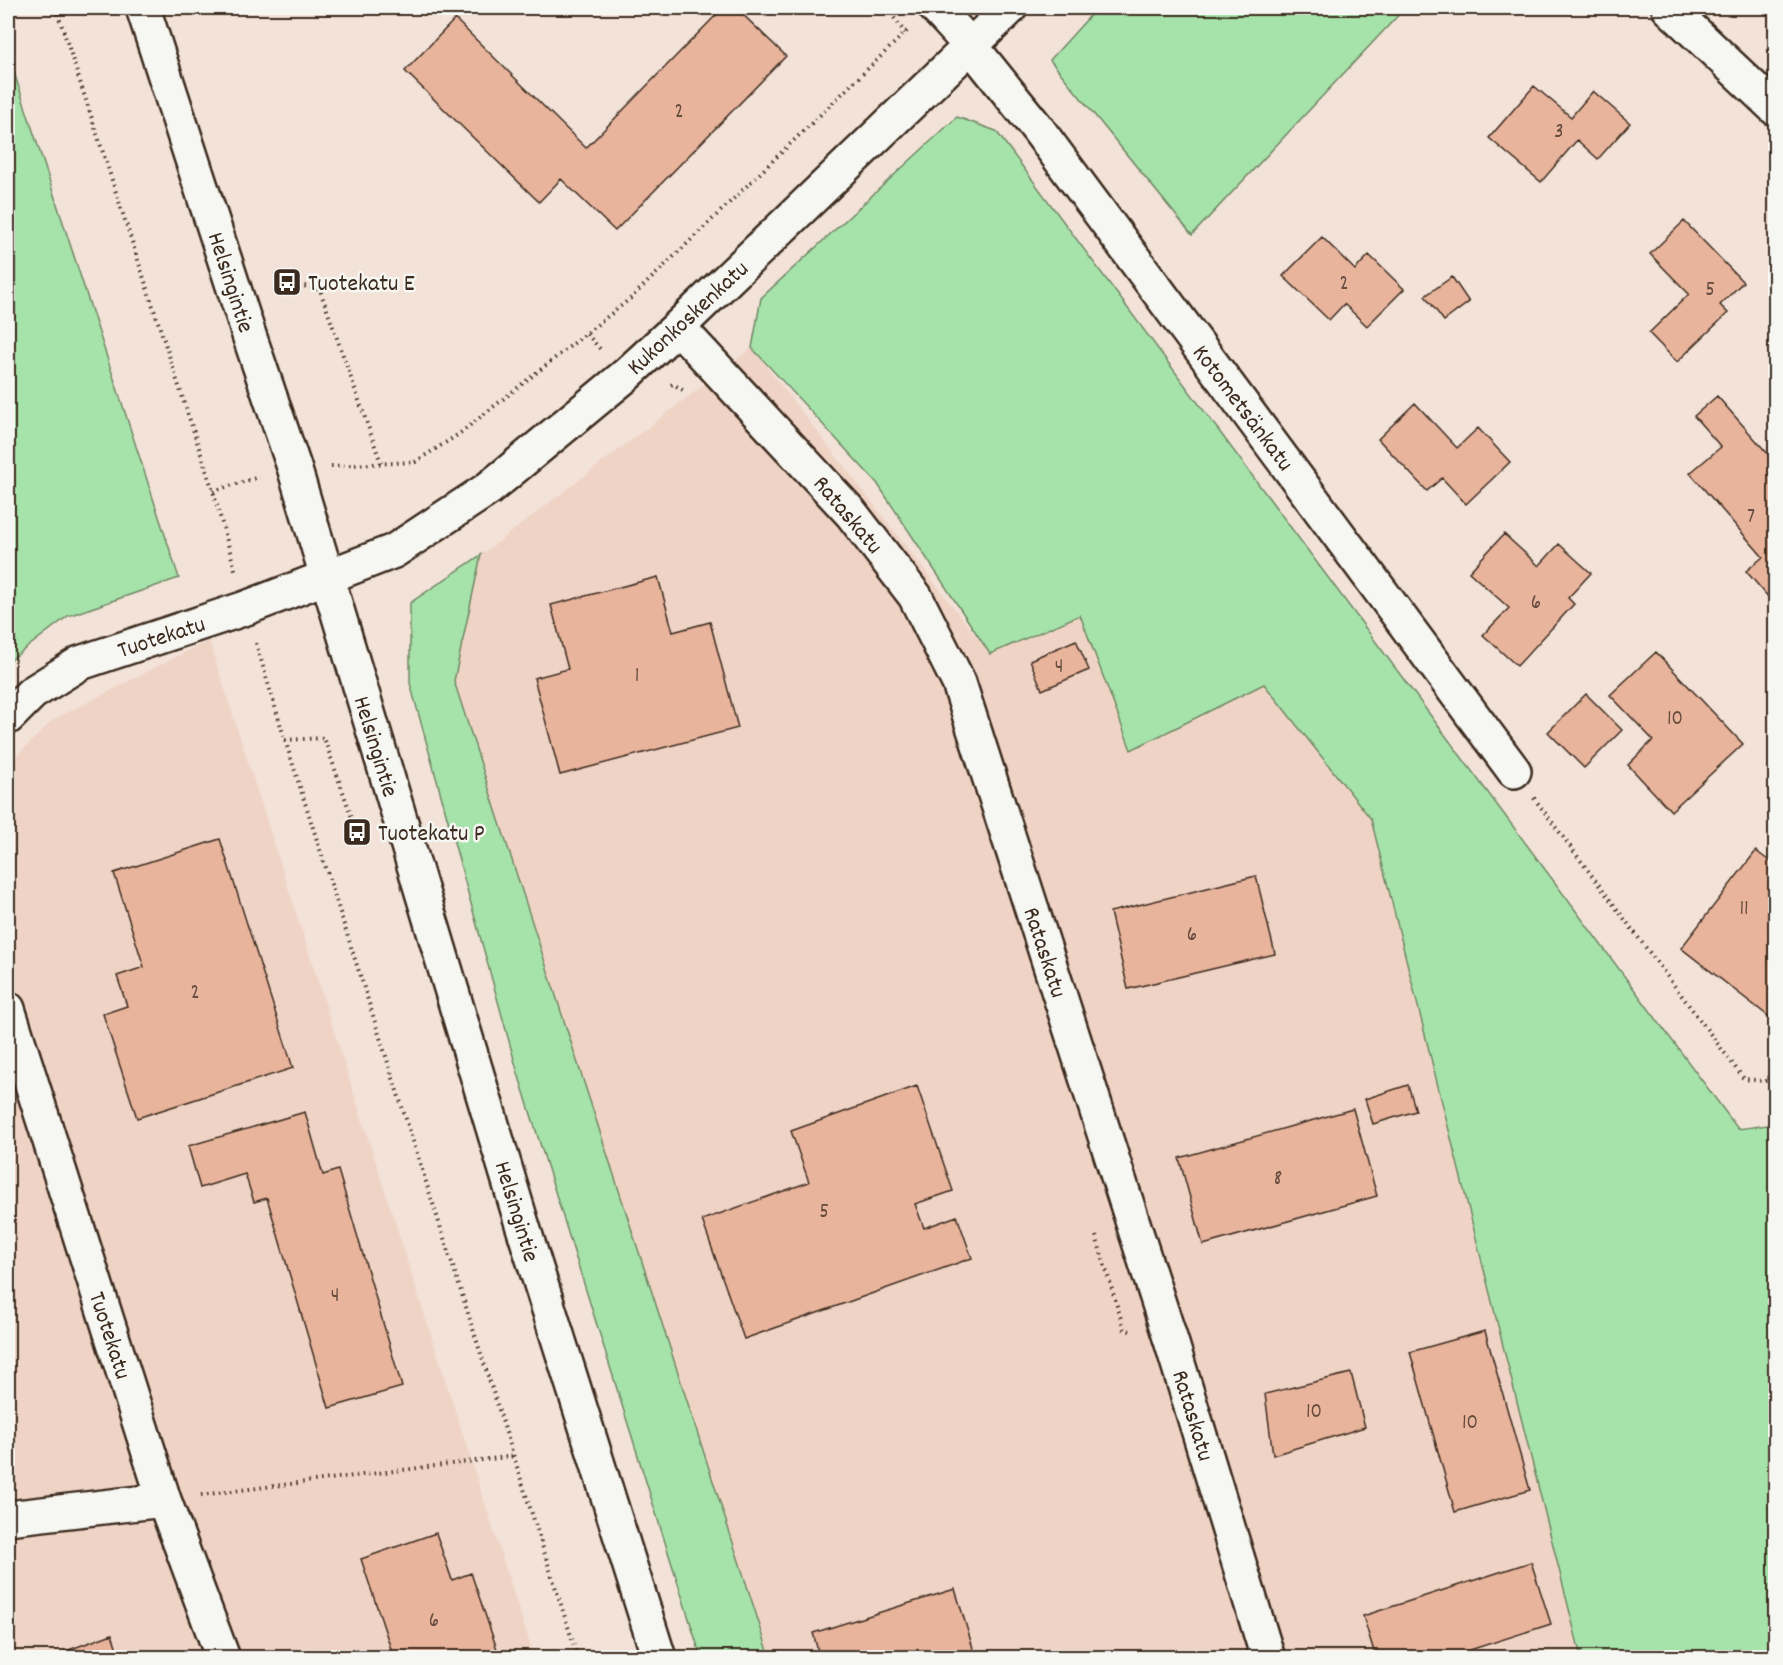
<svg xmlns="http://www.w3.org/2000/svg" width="1783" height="1665" viewBox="0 0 1783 1665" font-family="Dekko,sans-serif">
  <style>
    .built { fill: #efd4c6 }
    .green { fill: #a6e3aa; stroke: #708664; stroke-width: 1.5 }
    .building { fill: #e9b49c; stroke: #3b2a1e; stroke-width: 1.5 }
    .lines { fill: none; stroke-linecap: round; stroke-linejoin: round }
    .minor-casing { stroke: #3b2a1e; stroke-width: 38 }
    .secondary-casing { stroke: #3b2a1e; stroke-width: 38 }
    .path { stroke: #3b2a1e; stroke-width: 4; stroke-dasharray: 1.5 4.5; stroke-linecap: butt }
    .minor { stroke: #f6f6f2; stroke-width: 33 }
    .secondary { stroke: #f6f6f2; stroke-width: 33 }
    .labels { text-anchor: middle; stroke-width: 5; stroke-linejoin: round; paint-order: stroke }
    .number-label { font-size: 21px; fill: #664c3e }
    .street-label { font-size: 24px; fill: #3b2a1e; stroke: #f6f6f2 }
    .poi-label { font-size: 24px; fill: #3b2a1e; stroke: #f6f6f2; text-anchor: start }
  </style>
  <rect width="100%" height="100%" fill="#f2e2d8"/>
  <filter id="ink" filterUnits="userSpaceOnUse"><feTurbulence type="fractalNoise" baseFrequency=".0167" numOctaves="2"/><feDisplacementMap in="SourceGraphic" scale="12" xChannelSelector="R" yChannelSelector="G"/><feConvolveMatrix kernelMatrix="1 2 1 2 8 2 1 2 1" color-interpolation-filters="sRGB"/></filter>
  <g filter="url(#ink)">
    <!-- built -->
    <path class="built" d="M752,348L990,654L1080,615L1131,750L1264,683L1371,819L1581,1657H770L454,681L481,555Z
      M209,640L534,1657L8,1658V764L53,720Z"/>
    <!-- green -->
    <path class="green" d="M1097,8H1405L1192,235L1050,60Z
      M8,54L179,578L68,616L8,662Z
      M957,117L996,131L1738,1129L1775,1124V1657H1581L1371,819L1264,684L1131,750L1080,615L990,654L877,483L752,348L761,298Z
      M481,555L454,681L770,1657H701L517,1070L410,683V603Z"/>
    <!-- building -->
    <path class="building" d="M723,8H736L786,56L615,231L561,179L539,202L405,71L455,19L586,148Z
      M1534,86L1571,117L1593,91L1630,123L1598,159L1577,140L1541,182L1489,138Z
      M1684,221L1743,282L1720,305L1728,313L1677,362L1649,333L1689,294L1650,254Z
      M1322,237L1355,270L1369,255L1404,289L1367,326L1344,304L1329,320L1283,276Z
      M1452,277L1469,302L1444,321L1425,296Z
      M1717,396L1776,463V606L1746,571L1763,557L1690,473L1721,447L1694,416Z
      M1415,403L1457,448L1478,428L1510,462L1466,504L1442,478L1427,491L1378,439Z
      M1504,534L1539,566L1559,544L1591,573L1568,598L1574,604L1517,666L1483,635L1509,608L1469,572Z
      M658,577L673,632L710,622L738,728L560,775L534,678L568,669L551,605Z
      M1076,640L1089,670L1042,690L1030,660Z
      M1656,652L1743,744L1671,811L1628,765L1653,740L1610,695Z
      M1586,694L1622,730L1584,768L1548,732Z
      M220,839L293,1068L137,1118L103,1014L127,1006L117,976L144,967L114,873Z
      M1756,851L1776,866V1015L1772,1019L1681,948Z
      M1256,876L1275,954L1128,989L1110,912Z
      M1408,1085L1416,1111L1373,1124L1365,1099Z
      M917,1086L953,1191L915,1204L924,1228L957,1216L972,1258L744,1339L702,1220L809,1182L791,1131Z
      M1353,1109L1377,1196L1203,1245L1179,1158Z
      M305,1112L323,1175L338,1170L402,1387L329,1408L267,1198L254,1202L245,1174L200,1188L188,1146Z
      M1485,1331L1530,1490L1455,1512L1410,1352Z
      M1351,1373L1365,1427L1273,1455L1265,1394Z
      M436,1533L452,1580L471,1573L500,1658H394L361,1559Z
      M1531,1562L1551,1624L1445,1658H1376L1363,1616Z
      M955,1589L976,1658H820L813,1633Z
      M112,1634L120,1658H47Z"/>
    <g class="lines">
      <!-- minor casing -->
      <g class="minor-casing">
        <path id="minor" d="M936,8L971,46L1037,128L1514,771
          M1669,8L1776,109
          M678,327L851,513L915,596L959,683L1172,1344L1268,1658
          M8,717L32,693L80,663L246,608L394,551L488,489L625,376L678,327L1010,8
          M8,1009L164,1500L223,1658
          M8,1518L164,1500"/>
      </g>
      <!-- secondary casing -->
      <g class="secondary-casing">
        <path id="secondary" d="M143,8L249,335L294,467L522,1224L659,1658"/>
      </g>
      <!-- path -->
      <path class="path" d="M56,8L213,491L236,573
        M887,8L905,33
        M287,282L320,290L381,463
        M587,334L600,349
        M671,385L673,384L685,391
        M331,466L415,462L459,434L631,298L909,29
        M213,491L259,477
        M256,643L285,740L578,1658
        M285,740L324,738L357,832
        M1534,798L1744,1079L1776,1082
        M1096,1236L1124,1329L1130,1331
        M201,1495L515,1456"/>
      <!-- minor -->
      <use href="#minor" class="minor"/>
      <!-- secondary -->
      <use href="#secondary" class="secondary"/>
    </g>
  </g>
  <!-- icons -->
  <defs>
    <g id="bus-square" transform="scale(1.5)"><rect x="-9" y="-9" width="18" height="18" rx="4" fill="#3b2a1e" stroke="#f6f6f2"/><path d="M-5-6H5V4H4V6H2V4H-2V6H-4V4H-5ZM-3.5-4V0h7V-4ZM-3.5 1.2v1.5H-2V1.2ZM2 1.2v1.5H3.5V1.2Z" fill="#fff"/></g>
  </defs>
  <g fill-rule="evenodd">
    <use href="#bus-square" x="287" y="282"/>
    <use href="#bus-square" x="357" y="832"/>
  </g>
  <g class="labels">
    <!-- number labels -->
    <g class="number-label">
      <text x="679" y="117">2</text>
      <text x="1559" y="137">3</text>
      <text x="1344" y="289">2</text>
      <text x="1710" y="295">5</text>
      <text x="1751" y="522">7</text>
      <text x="1536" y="608">6</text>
      <text x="1059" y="672">4</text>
      <text x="637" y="681">1</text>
      <text x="1675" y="724">10</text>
      <text x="1744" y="914">11</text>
      <text x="1192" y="940">6</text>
      <text x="195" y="998">2</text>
      <text x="1278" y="1184">8</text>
      <text x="824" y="1217">5</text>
      <text x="335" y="1301">4</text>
      <text x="1314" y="1417">10</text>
      <text x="1470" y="1428">10</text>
      <text x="434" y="1626">6</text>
    </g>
    <!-- street labels -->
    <g class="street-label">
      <text transform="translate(232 282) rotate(72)" y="8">Helsingintie</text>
      <text transform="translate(687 317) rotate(-43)" y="8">Kukonkoskenkatu</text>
      <text transform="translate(1244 407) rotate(53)" y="8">Kotometsänkatu</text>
      <text transform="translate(849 514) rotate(50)" y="8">Rataskatu</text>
      <text transform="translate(161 636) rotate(-18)" y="8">Tuotekatu</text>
      <text transform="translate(377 746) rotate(73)" y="8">Helsingintie</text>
      <text transform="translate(1046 952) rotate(72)" y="8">Rataskatu</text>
      <text transform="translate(518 1211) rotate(73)" y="8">Helsingintie</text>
      <text transform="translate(111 1335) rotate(72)" y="8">Tuotekatu</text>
      <text transform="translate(1194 1415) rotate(73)" y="8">Rataskatu</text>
    </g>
    <!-- poi labels -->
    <g class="poi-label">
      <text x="308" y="290">Tuotekatu E</text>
      <text x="378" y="840">Tuotekatu P</text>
    </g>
  </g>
  <!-- margin -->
  <rect width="1783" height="1665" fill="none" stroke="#f6f6f2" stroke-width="30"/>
  <rect x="15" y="15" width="1753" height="1635" fill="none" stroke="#3b2a1e" stroke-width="2" filter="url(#ink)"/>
</svg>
